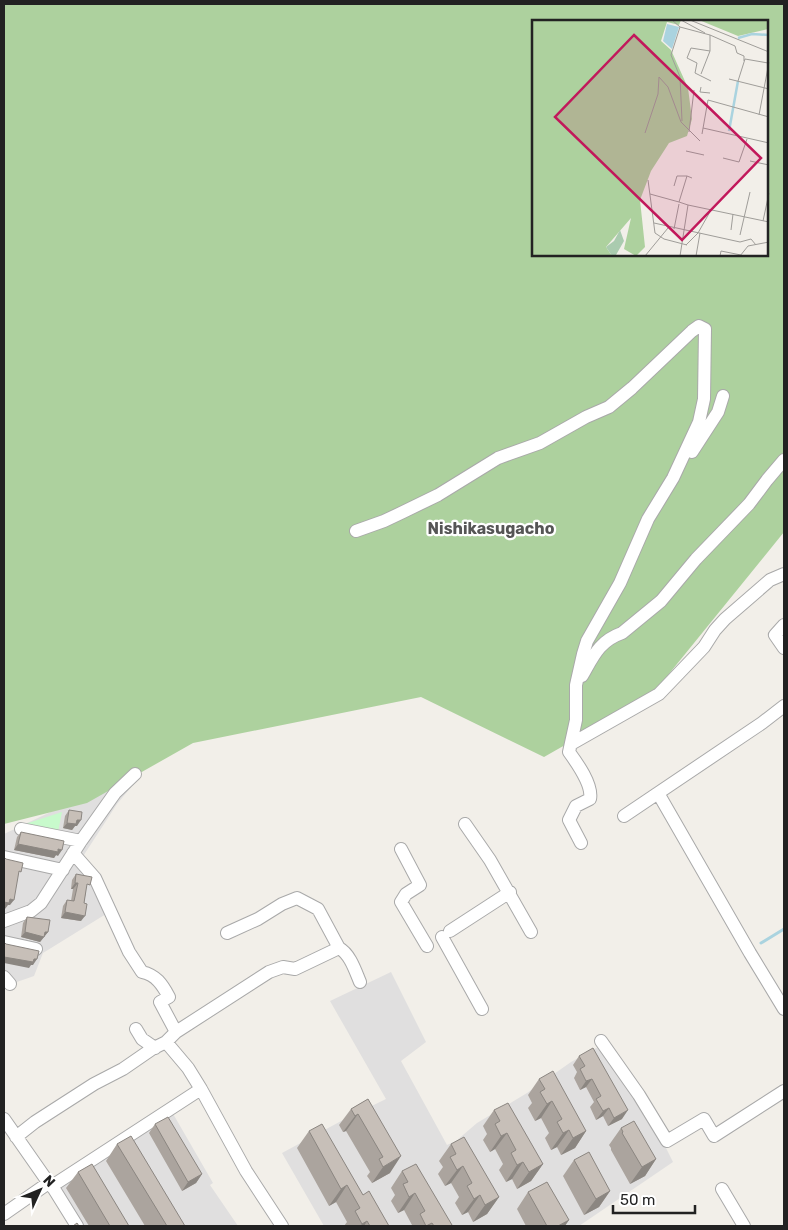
<svg xmlns="http://www.w3.org/2000/svg" width="788" height="1230" viewBox="0 0 788 1230" font-family="Rubik,sans-serif">
  <style>
    .residential { fill: #e0dfdf }
    .forest { fill: #add19e; fill-rule: evenodd }
    .park { fill: #c8facc }
    .lines { fill: none; stroke-linecap: round; stroke-linejoin: round }
    .stream { stroke: #aad3df; stroke-width: 3 }
    .minor-casing { stroke: #a9a9a9; stroke-width: 14 }
    .minor { stroke: #fff; stroke-width: 12 }
    .wall { fill: #aba49e }
    .shaded-wall { fill: #8b8681 }
    .building { fill: #c7bfb8; stroke: #8b8681 }
    .labels { text-anchor: middle; stroke-width: 4.5; stroke-linejoin: round; paint-order: stroke }
    .quarter-label { font-size: 16px; font-weight: bold; fill: #555; stroke: #fff }
    .inset-river { fill: none; stroke: #aad3df; stroke-width: 2.5 }
    .inset-road { fill: none; stroke: #9f9d99; stroke-width: 1 }
    .view { fill: #c2185b; fill-opacity: 0.15; stroke: #c2185b; stroke-width: 2.5 }
    .inset-edge { fill: none; stroke: #222; stroke-width: 2.5 }
  </style>
  <rect width="100%" height="100%" fill="#f2efe9"/>
  <!-- residential -->
  <path class="residential" d="M129,775L138,779L117,804L78,864L87,875L106,914L43,953L34,976L14,983L4,989V834Z
    M391,972L426,1042L401,1061L447,1145L456,1141L477,1123L527,1093L571,1062L600,1046L635,1098L664,1144L673,1162L579,1226H324L282,1153L343,1120L386,1099L330,1001Z
    M172,1112L213,1183L210,1185L238,1226H77L56,1188Z"/>
  <!-- forest -->
  <path class="forest" d="M4,4H784V532L651,696L544,757L421,697L193,743L87,803L4,824ZM533,21H767V255H533Z"/>
  <!-- park -->
  <path class="park" d="M62,812L58,832L25,824Z"/>
  <g class="lines">
    <!-- stream -->
    <path class="stream" d="M761,943L784,929"/>
    <!-- minor casing -->
    <g class="minor-casing">
      <path id="minor" d="M692,452L718,412L723,396
        M356,531L384,521L403,512L438,495L498,458L540,443L586,417L609,407L632,388L692,331L699,326L705,329L704,399L699,422L673,478L648,519L620,583L587,641L583,654L576,685V720L569,752C577,763 593,785 590,799L576,806L569,820L581,843
        M784,625L775,635L784,648
        M582,676C593,657 599,641 622,633L661,601L696,559L749,504L767,480L784,460
        M571,744L659,694L704,647L715,630L725,619L770,580L784,574
        M658,793L750,953L784,1009
        M624,816L762,723L784,706
        M465,824L490,860L531,932
        M21,829L81,841
        M401,849L420,885L406,894L401,902L427,946
        M73,853L95,878L129,952L142,972C156,975 162,984 169,997L160,1002L176,1032
        M4,857L63,870
        M4,921L31,911L41,903L81,841L115,793L135,774
        M450,931L510,892
        M227,933L258,919L282,904L297,898L318,909L339,948
        M442,937L482,1009
        M4,942L36,949
        M4,977L10,984
        M136,1029L142,1039L155,1048
        M601,1041L639,1095L667,1141L704,1119L714,1136L784,1091
        M201,1089L246,1171L282,1226
        M4,1119L48,1182L54,1189L77,1226
        M16,1137L35,1122L94,1084L123,1069L152,1049L166,1042
        M722,1189L744,1226
        M4,1214L47,1184H55L201,1089L188,1068L166,1042L176,1032L269,972L283,967L295,969L339,948C350,954 355,970 360,982"/>
    </g>
    <!-- minor -->
    <use href="#minor" class="minor"/>
  </g>
  <!-- wall -->
  <path class="wall" d="M69,810L77,826H75L72,830L63,828L65,816Z
    M21,832L58,856L56,855L54,858L14,850L17,837Z
    M76,874L86,891L81,921L61,918L63,906L67,900L71,901L73,889H71L72,880Z
    M27,917L48,932L40,942L21,937L23,923Z
    M579,1056L622,1119L608,1126L603,1116L596,1120L590,1107L594,1102L586,1087L580,1090L574,1078L577,1072L573,1065Z
    M539,1079L586,1131L575,1148L561,1155L557,1147L551,1150L545,1138L549,1133L541,1118L535,1121L528,1108L532,1103L528,1095Z
    M368,1099L390,1173L372,1183L367,1176L370,1172L346,1131L343,1132L339,1125L351,1109Z
    M494,1110L543,1164L531,1181L517,1189L512,1179L506,1182L499,1170L503,1164L495,1149L490,1152L483,1140L487,1134L483,1126Z
    M155,1124L202,1174L196,1183L182,1191L149,1133Z
    M621,1128L656,1159L645,1176L630,1184L611,1150V1148L609,1145Z
    M309,1131L363,1195L389,1226H344L347,1222L336,1202L329,1206L297,1148Z
    M117,1144L185,1226H145L106,1161Z
    M451,1144L499,1197L487,1214L473,1222L468,1212L462,1215L455,1203L459,1197L451,1183L445,1186L438,1174L443,1167L439,1161Z
    M574,1160L610,1191L599,1207L584,1215L563,1176Z
    M402,1171L451,1226H411L412,1225L404,1210L398,1213L391,1201L395,1195L391,1188Z
    M78,1172L129,1226H89L66,1188Z
    M528,1192L565,1226H526L517,1209Z"/>
  <!-- shaded-wall -->
  <path class="shaded-wall" d="M77,820H81L77,826H75L72,830L63,828L67,823Z
    M18,844L58,849L62,850L58,856L56,855L54,858L14,850Z
    M75,883H78L73,889H71Z
    M10,899L14,900L10,905H8L5,909L4,908V902Z
    M65,912L85,916L81,921L61,918Z
    M25,932H48L40,942L21,937Z
    M4,957L34,959H37L33,965H31L29,968L4,963Z
    M592,1079L586,1087L580,1090L586,1081Z
    M552,1101L541,1118L535,1121L547,1104Z
    M609,1108L603,1116L596,1120L603,1111Z
    M628,1110L622,1119L608,1126L614,1118Z
    M358,1114L346,1131L343,1132L355,1116Z
    M569,1130L557,1147L551,1150L563,1133Z
    M586,1131L575,1148L561,1155L573,1138Z
    M507,1133L495,1149L490,1152L501,1136Z
    M401,1156L390,1173L372,1183L383,1167Z
    M656,1159L645,1176L630,1184L642,1167Z
    M523,1162L512,1179L506,1182L517,1165Z
    M543,1164L531,1181L517,1189L529,1172Z
    M463,1166L451,1183L445,1186L457,1170Z
    M202,1174L196,1183L182,1191L188,1182Z
    M347,1185L336,1202L329,1206L341,1189Z
    M610,1191L599,1207L584,1215L596,1199Z
    M415,1193L404,1210L398,1213L409,1197Z
    M480,1195L468,1212L462,1215L474,1199Z
    M499,1197L487,1214L473,1222L485,1205Z
    M569,1220L565,1226H558Z
    M367,1221L364,1226H360L362,1224Z"/>
  <!-- building -->
  <path class="building" d="M69,810L82,812L81,820H77L76,824L67,823Z
    M21,832L64,841L62,850L58,849V852L18,844Z
    M4,857L6,859L23,863L21,872L19,871L14,900L10,899L9,903L4,902Z
    M76,874L92,877L90,885L87,884L84,903L87,904L85,916L65,912L67,900L74,901L78,883H75Z
    M27,917L50,920L48,932H45L44,937L25,932Z
    M4,942L6,944L39,951L37,959H34L33,962L4,957Z
    M593,1048L628,1110L614,1118L609,1108L603,1111L596,1099L601,1096L592,1079L586,1081L580,1069L585,1066L579,1056Z
    M553,1071L586,1131L573,1138L569,1130L563,1133L557,1122L562,1119L552,1101L547,1104L540,1092L545,1089L539,1079Z
    M368,1099L401,1156L383,1167L379,1159L383,1157L358,1114L355,1116L351,1109Z
    M508,1103L543,1164L529,1172L523,1162L517,1165L511,1153L516,1150L507,1133L501,1136L495,1124L500,1121L494,1110Z
    M168,1117L202,1174L188,1182L155,1124Z
    M634,1121L656,1159L642,1167L622,1133L623,1132L621,1128Z
    M322,1124L363,1195L369,1191L389,1226H370L367,1221L362,1224L355,1211L360,1208L347,1185L341,1189L309,1131Z
    M131,1136L185,1226H167L117,1144Z
    M464,1137L499,1197L485,1205L480,1195L474,1199L467,1186L472,1183L463,1166L457,1170L450,1157L456,1154L451,1144Z
    M589,1152L610,1191L596,1199L574,1160Z
    M92,1164L129,1226H110L78,1172Z
    M416,1164L452,1225L450,1226H434L432,1223L426,1226L420,1214L425,1211L415,1193L409,1197L403,1184L408,1182L402,1171Z
    M547,1182L569,1220L558,1226H547L528,1192Z
    M77,1223L79,1226H73Z"/>
  <g class="labels">
    <!-- quarter labels -->
    <g class="quarter-label">
      <text x="491" y="534">Nishikasugacho</text>
    </g>
  </g>
  <!-- overview -->
  <g transform="translate(532 20)">
    <rect width="236" height="236" fill="#f2efe9"/>
    <path d="M0,0H149L147,5L135,2L129,21L139,30L156,68L160,99L155,116L137,123L119,151L108,180L113,227L104,236L92,229L99,198L74,227L80,236H0ZM167,0H236V9L206,16Z" fill="#add19e"/>
    <path d="M88,210L92,221L84,235L80,236L74,227L82,221Z" fill="#aacbaf"/>
    <path d="M135,4L147,7L140,29L131,21Z" fill="#aad3df"/>
    <path class="inset-river" d="M206,18L220,14L237,15M197,111L206,61"/>
    <path class="inset-road" d="M140,0L148,7L139,35L148,57L150,101M149,0L173,13M158,0L237,32M148,7L178,15V31L169,54M178,15L203,26L205,33L212,36V41M178,31L159,28L155,38L165,43L163,53L179,61M197,59L237,69M206,61L213,39L236,43M169,67L168,72L178,73M227,95L237,42M171,108L237,123M157,112L162,70M113,113L126,74L127,57L136,67L149,102L168,121M170,114L176,80L237,97M154,131L172,135M191,138L207,142L215,119M218,141L237,145M116,160L123,213L132,219L155,225M142,166L145,156H155M118,174L147,182M156,185L237,202M231,201L237,173M122,203L208,222L219,219L224,225M142,209L147,184M199,210L201,194M208,215L218,172M154,225L166,213L179,190M113,236L136,208M148,236L156,185L147,182L155,156L160,158M164,236L168,213M188,236L189,231L209,235M208,236L216,226L237,222"/>
    <path class="view" d="M102,15L229,138L150,220L23,97Z"/>
    <rect width="236" height="236" class="inset-edge"/>
  </g>
  <!-- border -->
  <rect width="788" height="1230" fill="none" stroke="#222222" stroke-width="10"/>
  <!-- north arrow -->
  <g transform="translate(40 1190) rotate(46)" stroke="#ffffff" stroke-width="4" paint-order="stroke">
  <path d="M0-4L9 19L0 12L-9 19Z" fill="#222222"/>
  <text y="-8" font-size="14" font-weight="bold" text-anchor="middle" fill="#222222">N</text>
  </g>
  <!-- scale -->
  <path d="M613 1205v8h82v-8" fill="none" stroke="#222222" stroke-width="2.5"/>
  <text x="620" y="1205" font-size="15" fill="#222222" stroke="#ffffff" stroke-width="4" paint-order="stroke">50 m</text>
</svg>
